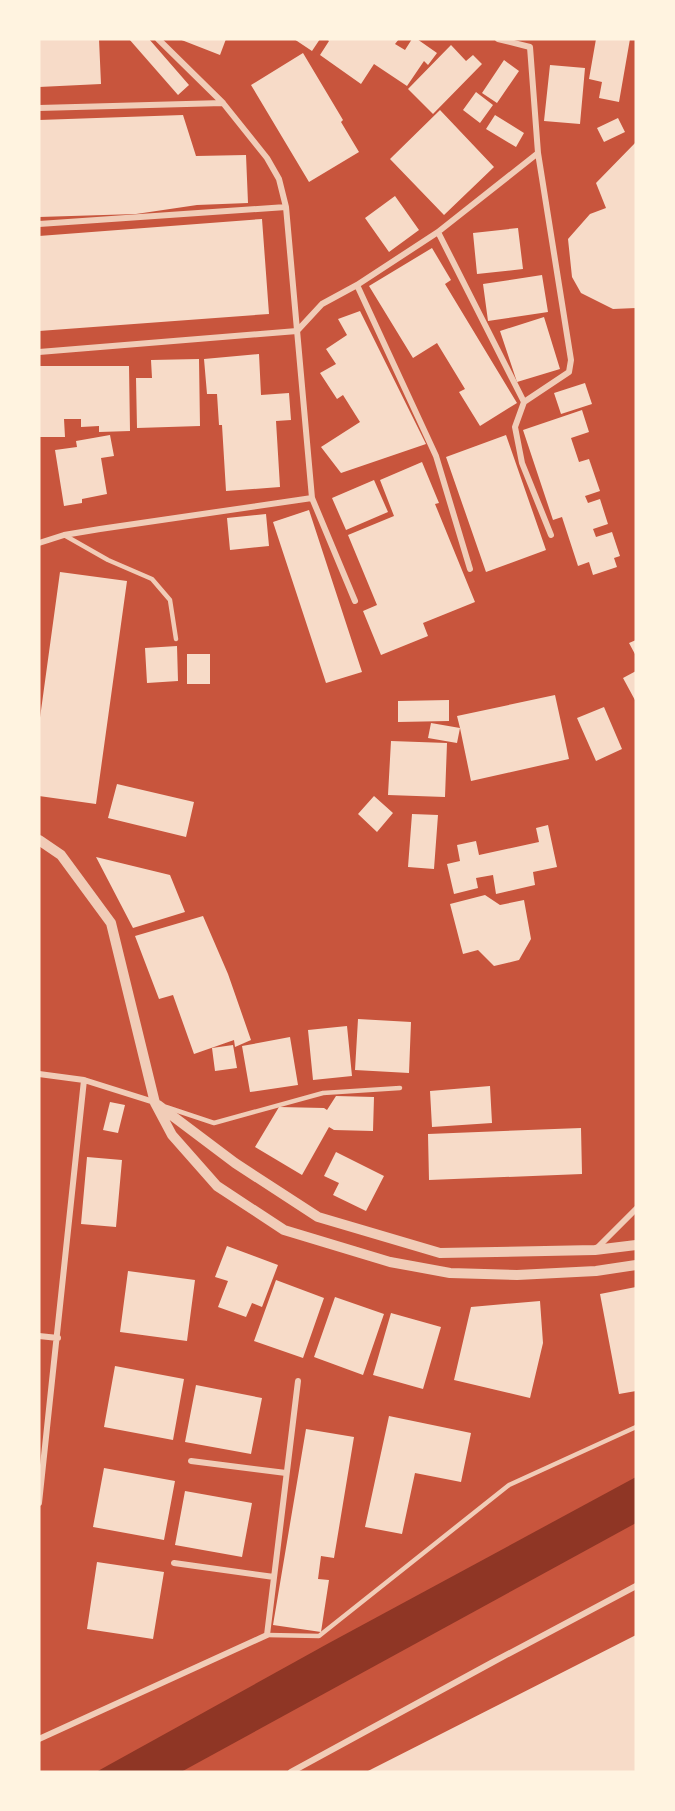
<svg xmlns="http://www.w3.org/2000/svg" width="675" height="1811" viewBox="0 0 675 1811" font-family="Karla,sans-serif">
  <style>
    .water { fill: #8f3625 }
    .building { fill: #f7dbc8 }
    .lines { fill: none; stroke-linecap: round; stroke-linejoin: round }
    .service { stroke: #f1ccb7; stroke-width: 4.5 }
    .minor { stroke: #f1ccb7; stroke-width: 6 }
    .tertiary { stroke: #f1ccb7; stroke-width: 10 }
  </style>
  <rect width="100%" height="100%" fill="#c8553d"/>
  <!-- water -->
  <path class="water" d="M636,1477V1523L181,1772H96L329,1643Z"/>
  <!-- building -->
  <path class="building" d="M39,39H99L101,84L39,87Z
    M129,39H149L189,85L178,95Z
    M179,39H226L220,55Z
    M294,39H320L312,51Z
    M327,39H399L395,44L405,50L412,39H417L437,53L428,65L424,61L407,86L374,64L361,84L320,55L329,41Z
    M596,39H630L619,102L599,98L602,82L589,79Z
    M451,45L466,61L473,55L482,64L433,114L408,89Z
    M303,53L343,120L341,122L359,152L309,182L251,85Z
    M504,60L519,71L497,103L482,93Z
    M550,65L585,68L580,124L544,121Z
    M476,92L493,105L480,123L463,110Z
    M440,110L494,167L444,215L390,159Z
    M183,115L196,156L246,155L248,203L197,205L136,214L39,217V120Z
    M495,115L524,133L516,147L486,129Z
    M618,118L625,132L604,142L597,128Z
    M636,142V308L613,309L581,293L572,277L568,239L590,214L606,208L596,183Z
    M395,196L419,230L389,252L365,218Z
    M262,219L269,314L39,331V236Z
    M518,228L523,269L477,274L473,233Z
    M432,248L451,280L445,284L517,403L480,426L459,392L465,389L437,343L413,358L369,286Z
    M542,275L548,312L488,321L483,284Z
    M360,311L426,444L341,473L321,447L360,422L343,395L337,399L320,373L336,364L326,349L347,335L338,319Z
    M544,317L560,369L517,382L500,331Z
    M259,354L261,395L289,393L291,420L276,421L280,487L226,491L222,425H219L217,394H207L204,359Z
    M199,359L200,426L137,428L136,378H152L151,360Z
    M39,366H129L130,431L99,432V426L81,427V419H64L65,437H39Z
    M585,383L592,404L561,414L554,393Z
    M582,410L589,432L571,438L579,462L589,459L600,491L585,496L588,503L600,499L608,524L593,529L596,537L612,532L620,556L614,558L617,567L593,575L589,562L578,566L562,517L553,520L523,430Z
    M110,435L114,456L101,458L107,494L82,499V503L64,506L55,450L77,447L76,441Z
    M506,435L546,550L486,572L446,457Z
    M422,462L439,503L435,504L475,602L423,623L428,636L381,655L363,611L377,605L348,535L394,516L380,480Z
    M374,480L388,512L346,530L332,498Z
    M309,510L362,672L326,683L273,522Z
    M266,514L269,546L230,550L227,518Z
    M60,572L127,581L96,804L39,796V725Z
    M636,640V656L629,643Z
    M177,646L178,681L147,683L145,648Z
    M187,654H210V684H187Z
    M636,671V702L623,678Z
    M555,695L569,759L471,781L460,728L457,743L428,738L431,723L460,728L457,716Z
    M449,700V721L398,722V701Z
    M604,707L622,749L596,761L577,718Z
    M391,741L447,743L445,797L388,795Z
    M117,784L194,802L186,837L108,818Z
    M374,796L393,813L377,832L358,814Z
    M412,814L438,815L434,869L408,867Z
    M548,825L557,867L533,872L535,885L496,894L493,875L476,878L478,888L454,894L447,864L460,861L457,845L476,841L479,855L539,842L536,828Z
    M96,857L170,875L185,912L133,928Z
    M485,895L500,905L524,900L531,939L519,960L494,966L478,950L463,954L450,904Z
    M203,916L228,974L251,1040L235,1047L234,1040L194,1054L173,995L159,999L135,936Z
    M358,1019L411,1022L409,1073L355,1070Z
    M347,1026L352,1076L313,1080L308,1030Z
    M290,1037L298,1085L250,1092L242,1046Z
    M233,1045L237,1068L215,1071L212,1048Z
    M490,1086L492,1123L432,1127L430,1091Z
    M336,1096L374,1097L373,1131L334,1130L329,1127L302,1175L255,1147L279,1107L324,1108L327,1110Z
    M110,1102L125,1105L118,1133L103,1130Z
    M581,1128L582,1174L429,1180L428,1134Z
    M336,1152L384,1176L366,1211L333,1195L339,1183L324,1176Z
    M87,1157L122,1160L116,1227L81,1224Z
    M227,1246L278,1265L262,1307L252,1303L246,1317L218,1307L228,1281L215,1277Z
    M128,1271L195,1280L187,1341L120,1332Z
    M276,1280L324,1298L303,1358L254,1341Z
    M636,1287V1391L619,1394L600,1294Z
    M335,1297L384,1314L363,1375L314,1357Z
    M540,1301L543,1343L530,1398L454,1380L471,1307Z
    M391,1313L441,1327L423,1389L373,1375Z
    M115,1366L184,1379L173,1440L104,1427Z
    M196,1385L262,1398L251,1454L185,1442Z
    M389,1416L471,1433L461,1482L415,1473L402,1534L365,1527Z
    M306,1429L354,1437L334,1558L321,1556L318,1579L329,1580L321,1632L273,1625Z
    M104,1468L175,1481L164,1540L93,1527Z
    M185,1491L252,1503L242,1557L175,1545Z
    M97,1562L164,1572L153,1639L87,1629Z
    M636,1635V1772H366Z"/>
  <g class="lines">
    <!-- service -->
    <path class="service" d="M64,535L108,560L152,579L170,600L176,639
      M166,1107L214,1123L323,1093L400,1088
      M267,1635L319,1636L509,1485L636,1427"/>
    <!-- minor -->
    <path class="minor" d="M39,108L223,103
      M39,224L286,207
      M438,232L524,402L515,427L522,463L551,535
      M357,285L436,456L470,569
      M39,352L297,331L322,304L357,285L438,232L538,153L530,47L498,39
      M524,402L569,372L571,360L538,153
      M312,498L355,601
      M39,543L64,535L100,529L312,498L286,207L279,179L267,158L223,103L158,39
      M39,1074L84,1080L154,1102
      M596,1249L636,1209
      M39,1336L58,1338
      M191,1461L286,1473
      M39,1503L84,1080
      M174,1563L274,1577
      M39,1739L267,1635L298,1381
      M291,1772L493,1662L636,1586"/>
    <!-- tertiary -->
    <path class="tertiary" d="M39,840L61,855L111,923L155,1103L172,1135L217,1186L284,1230L390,1262L450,1273L517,1275L596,1271L636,1265
      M158,1105L235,1163L318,1217L440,1253L595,1250L636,1245"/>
  </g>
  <!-- border -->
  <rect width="675" height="1811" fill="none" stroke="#fff3e0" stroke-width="81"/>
</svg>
